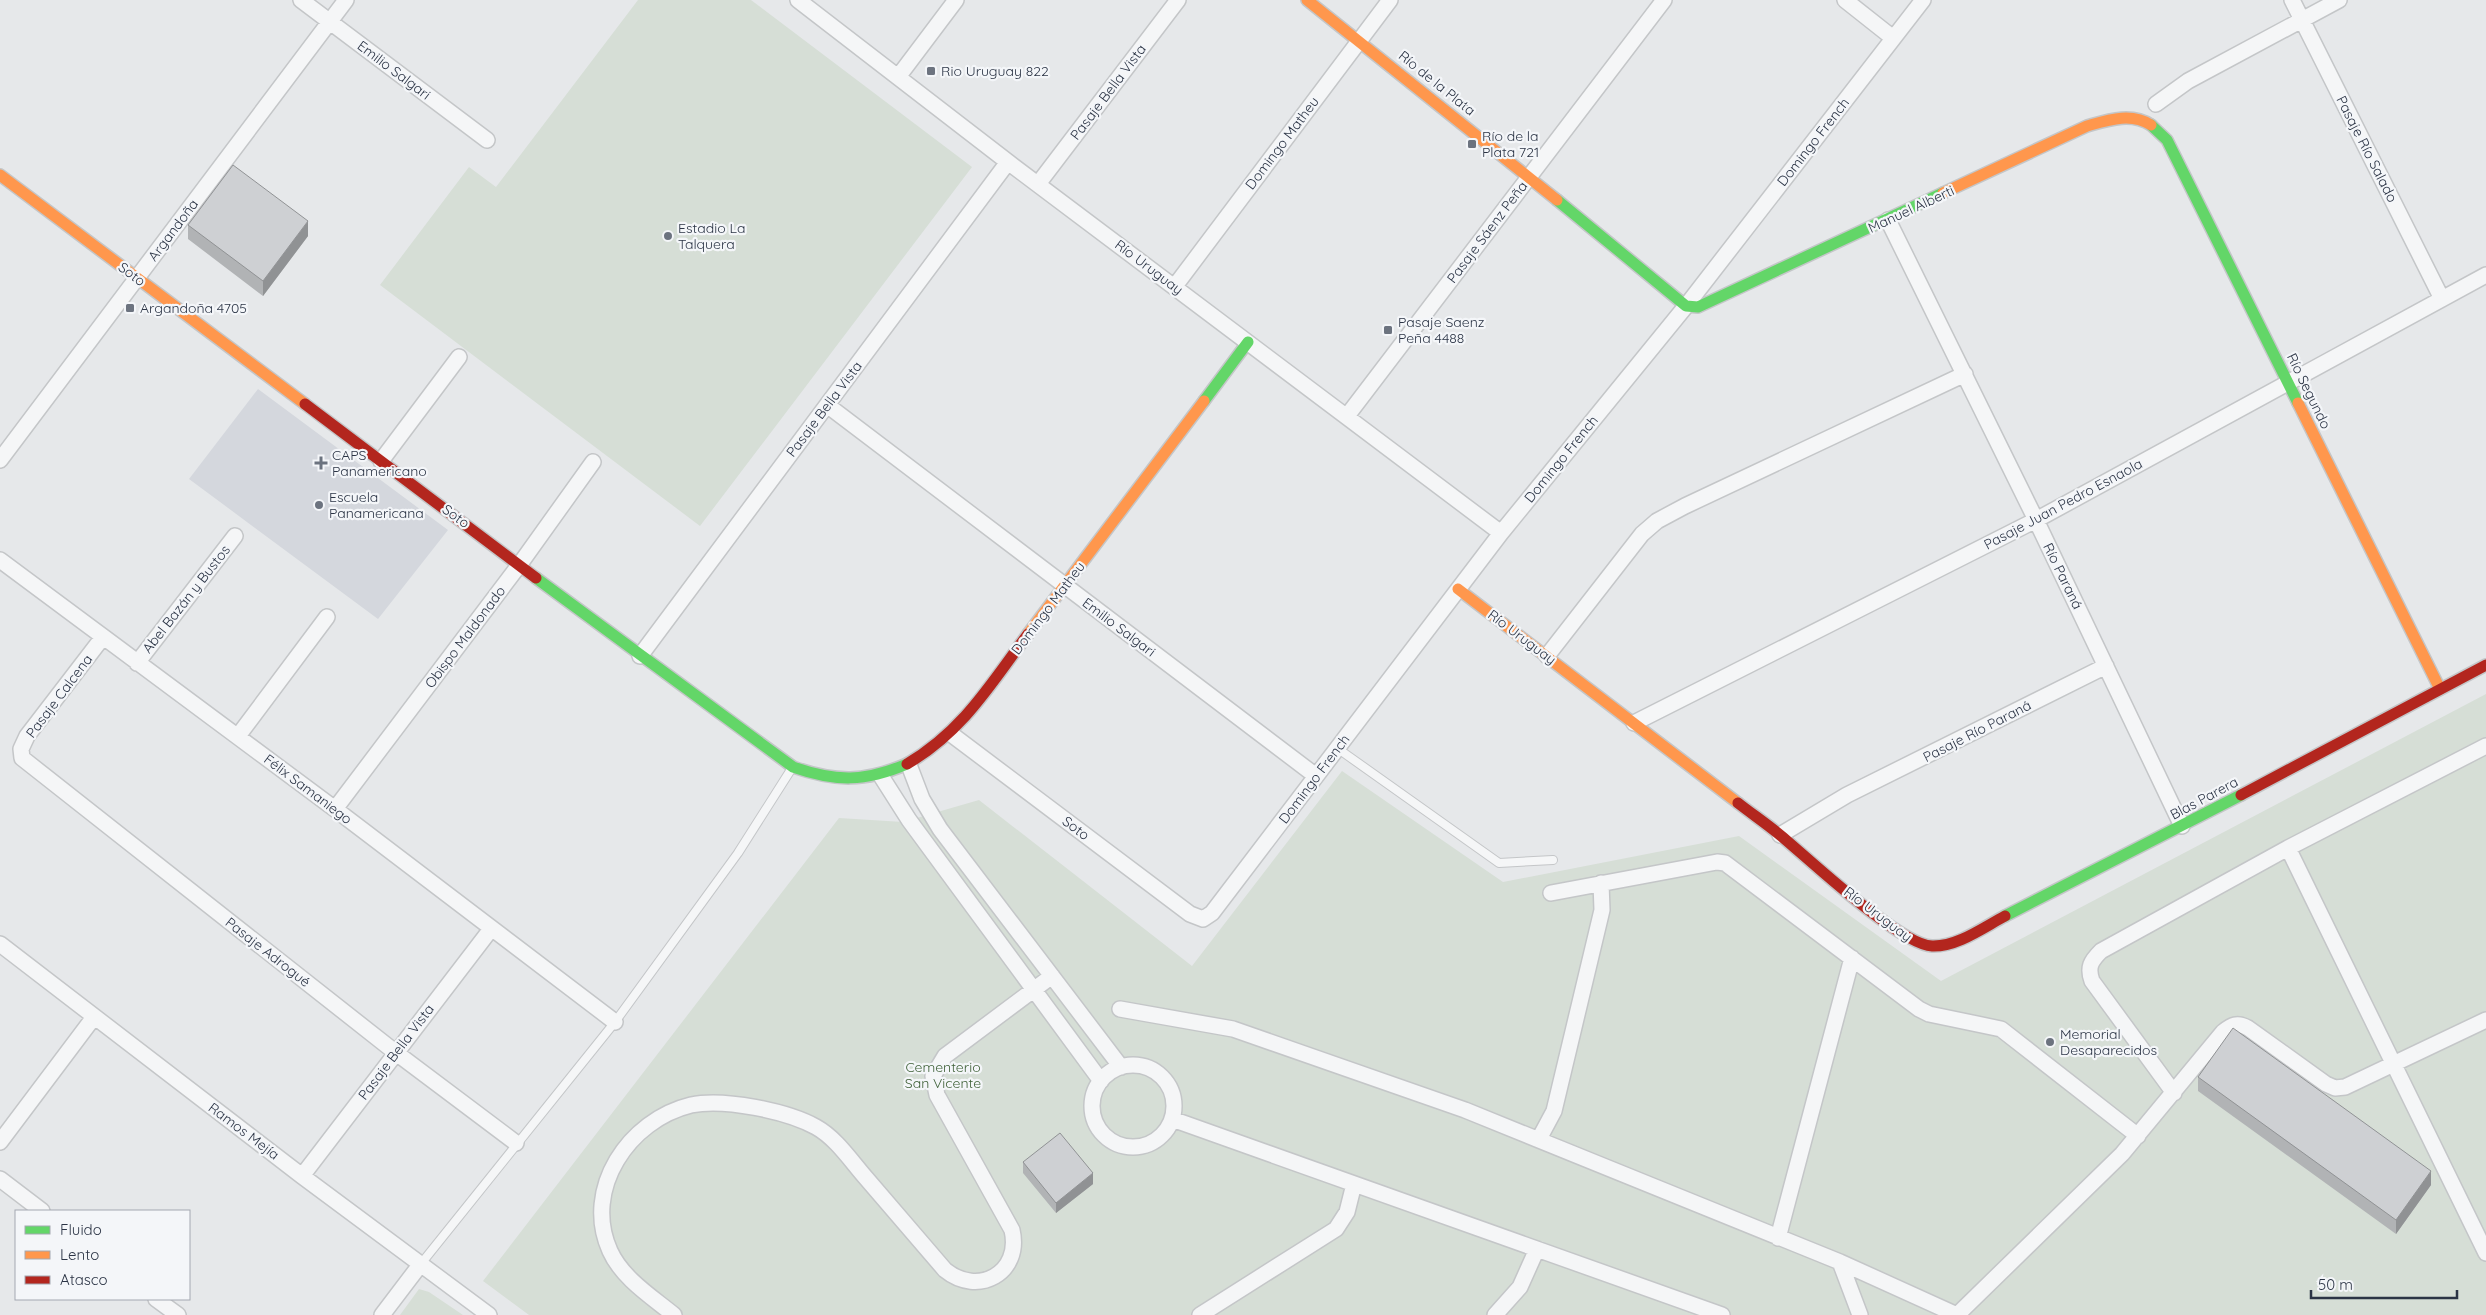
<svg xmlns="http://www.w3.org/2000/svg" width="2486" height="1315" viewBox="0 0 2486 1315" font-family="Quicksand,sans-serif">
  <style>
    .built { fill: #d4d7dd }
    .green { fill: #d6ded6 }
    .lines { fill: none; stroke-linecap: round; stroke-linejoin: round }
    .lane-casing { stroke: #c4c6c8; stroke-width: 10 }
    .street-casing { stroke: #c4c6c8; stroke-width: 18 }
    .fast-casing { stroke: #c4c6c8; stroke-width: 14 }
    .slow-casing { stroke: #c4c6c8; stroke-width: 14 }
    .jam-casing { stroke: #c4c6c8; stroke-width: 14 }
    .lane { stroke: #f5f6f7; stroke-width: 8 }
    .street { stroke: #f5f6f7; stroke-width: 15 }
    .fast { stroke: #63d668; stroke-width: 11 }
    .slow { stroke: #ff974d; stroke-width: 11 }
    .jam { stroke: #b3261e; stroke-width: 11 }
    .wall { fill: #b1b3b5 }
    .shaded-wall { fill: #909294 }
    .building { fill: #ced0d3; stroke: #909294 }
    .poi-dot { fill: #6c737f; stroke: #f4f6f9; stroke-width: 2 }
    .labels { text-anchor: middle; stroke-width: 4.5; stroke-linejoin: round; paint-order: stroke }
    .street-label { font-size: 14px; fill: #2b3445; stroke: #f4f6f9 }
    .poi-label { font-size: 14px; fill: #2b3445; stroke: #f4f6f9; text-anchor: start }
    .park-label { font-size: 14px; fill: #3f6138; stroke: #f4f6f9 }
  </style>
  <rect width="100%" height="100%" fill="#e6e8ea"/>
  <!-- built -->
  <path class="built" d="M258,389L448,530L378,619L189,479Z"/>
  <!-- green -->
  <path class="green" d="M638,0H751L972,167L700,526L380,285L469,167L496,187Z
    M2486,694V1315H529L483,1281L839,818L903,822L979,800L1192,966L1342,771L1503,882L1739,836L1941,981Z
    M419,1289L429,1292L463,1315H400Z"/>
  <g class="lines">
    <!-- lane casing -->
    <g class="lane-casing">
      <path id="lane" d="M1337,748L1499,863L1553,860
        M420,1265L615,1022L738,853L792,768"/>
    </g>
    <!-- street casing -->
    <g class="street-casing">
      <path id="street" d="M301,0L487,140
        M798,0L1008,162L1501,533
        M1845,0L1893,38
        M2292,0L2442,299
        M898,77L956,0
        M2156,104L2188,81L2339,0
        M1038,184L1178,0
        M1888,220L2036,520L2182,826
        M1175,286L1390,0
        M827,405L1316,776
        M1347,416L1664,0
        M0,460L346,0
        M381,461L459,357
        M0,560L335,809L615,1022
        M103,637L27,736L21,749L22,758L395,1052L516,1143
        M640,656L1008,162
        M1547,656L1642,534L1657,521L1685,506L1965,374
        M137,663L235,536
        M1634,723L2036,520L2486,275
        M951,734L1190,914L1203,919L1212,913L1501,533L1686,306L1923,0
        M238,736L327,617
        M909,765L922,799L940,829L1121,1067
        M881,776L909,820L1101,1081
        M335,809L520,564L593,462
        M1780,835L1847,795L2106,666
        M2288,848L2486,1253
        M1551,893L1717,862L1725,863L1919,1009L1929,1014L2001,1029L2138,1136
        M0,944L302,1176L489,1315
        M1120,1009L1233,1029L1465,1110L1840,1262L1860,1315
        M1092 1106a41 41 0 1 1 82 0a41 41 0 1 1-82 0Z
        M2174,1093L2092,981C2087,967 2091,961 2101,951L2288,848L2486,746
        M1172,1119L1722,1315
        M1539,1139L1554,1111L1602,910L1601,883
        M0,1142L94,1017
        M302,1176L491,929
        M0,1179L42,1211
        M1778,1238L1852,958
        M1840,1262L1957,1315
        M156,1299L178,1315
        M382,1315L420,1265
        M674,1315C652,1297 622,1278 610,1251C582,1189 629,1120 691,1105C724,1098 787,1111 816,1127C836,1138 851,1161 866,1178C893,1209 919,1240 945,1270C978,1297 1022,1273 1012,1230L937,1095L933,1076L945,1056L1052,976
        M1200,1315L1336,1229L1347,1212L1354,1184
        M1495,1315L1520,1287L1537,1249
        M1957,1315L2122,1154L2223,1032C2232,1025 2237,1022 2248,1028L2326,1084L2335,1088L2345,1087L2486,1020"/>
    </g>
    <!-- fast casing -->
    <g class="fast-casing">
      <path id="fast" d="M2151,125L2167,140L2298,403
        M1557,200L1686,306L1698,307L1943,193
        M1204,401L1248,342
        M536,578L793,767C836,782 865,782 907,764
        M2005,916L2241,795"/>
    </g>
    <!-- slow casing -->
    <g class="slow-casing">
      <path id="slow" d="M1307,0L1557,200
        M0,175L305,404
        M1943,193L2087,126C2108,120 2131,112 2151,125
        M2298,403L2440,689
        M1458,589L1738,803
        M1028,634L1204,401"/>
    </g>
    <!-- jam casing -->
    <g class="jam-casing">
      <path id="jam" d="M305,404L536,578
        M907,764C963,731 990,685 1028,634
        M2241,795L2486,665
        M1738,803C1752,814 1767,824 1780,835C1809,859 1900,945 1932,946C1957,947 1984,927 2005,916"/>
    </g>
    <!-- lane -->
    <use href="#lane" class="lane"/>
    <!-- street -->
    <use href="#street" class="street"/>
    <!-- fast -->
    <use href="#fast" class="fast"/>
    <!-- slow -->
    <use href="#slow" class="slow"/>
    <!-- jam -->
    <use href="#jam" class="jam"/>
  </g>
  <!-- wall -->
  <path class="wall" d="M188,225L308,236L263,296L188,239Z
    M2198,1077L2431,1185L2396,1234L2198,1091Z
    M1023,1162L1093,1184L1056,1213L1023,1173Z"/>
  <!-- shaded-wall -->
  <path class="shaded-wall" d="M308,221V236L263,296V281Z
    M2431,1171V1185L2396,1234V1220Z
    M1093,1173V1184L1056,1213V1203Z"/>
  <!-- building -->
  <path class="building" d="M233,165L308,221L263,281L188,225Z
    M2233,1028L2431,1171L2396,1220L2198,1077Z
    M1060,1133L1093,1173L1056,1203L1023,1162Z"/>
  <!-- markers -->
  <g class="poi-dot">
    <rect x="926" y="66" width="10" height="10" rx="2.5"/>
    <rect x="1467" y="139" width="10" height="10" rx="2.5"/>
    <circle cx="668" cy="236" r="5"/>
    <rect x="125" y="303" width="10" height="10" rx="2.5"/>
    <rect x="1383" y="325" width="10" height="10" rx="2.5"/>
    <path d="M318.5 455.5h5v5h5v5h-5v5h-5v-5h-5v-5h5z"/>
    <circle cx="319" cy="505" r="5"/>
    <circle cx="2050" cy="1042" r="5"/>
  </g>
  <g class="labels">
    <!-- street labels -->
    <g class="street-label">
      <text transform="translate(394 70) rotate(37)" y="5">Emilio Salgari</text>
      <text transform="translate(1437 83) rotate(39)" y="5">Río de la Plata</text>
      <text transform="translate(1108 92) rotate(-53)" y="5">Pasaje Bella Vista</text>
      <text transform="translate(1813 142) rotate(-52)" y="5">Domingo French</text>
      <text transform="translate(1282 143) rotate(-53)" y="5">Domingo Matheu</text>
      <text transform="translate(2367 149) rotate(63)" y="5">Pasaje Río Salado</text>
      <text transform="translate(1911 209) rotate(-25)" y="5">Manuel Alberti</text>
      <text transform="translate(173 230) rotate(-53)" y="5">Argandoña</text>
      <text transform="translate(1487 232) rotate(-53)" y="5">Pasaje Sáenz Peña</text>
      <text transform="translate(1149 267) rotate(37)" y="5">Río Uruguay</text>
      <text transform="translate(132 274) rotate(37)" y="5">Soto</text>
      <text transform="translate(2309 391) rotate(64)" y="5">Río Segundo</text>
      <text transform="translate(824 409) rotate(-53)" y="5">Pasaje Bella Vista</text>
      <text transform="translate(1561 459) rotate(-51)" y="5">Domingo French</text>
      <text transform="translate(2063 504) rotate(-28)" y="5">Pasaje Juan Pedro Esnaola</text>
      <text transform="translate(456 516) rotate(36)" y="5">Soto</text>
      <text transform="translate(2063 576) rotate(64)" y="5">Río Paraná</text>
      <text transform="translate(186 599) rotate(-52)" y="5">Abel Bazán y Bustos</text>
      <text transform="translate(1048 608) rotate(-53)" y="5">Domingo Matheu</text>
      <text transform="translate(1119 627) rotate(37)" y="5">Emilio Salgari</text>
      <text transform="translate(465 637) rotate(-53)" y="5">Obispo Maldonado</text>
      <text transform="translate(1522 637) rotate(37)" y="5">Río Uruguay</text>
      <text transform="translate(59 696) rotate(-53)" y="5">Pasaje Calcena</text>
      <text transform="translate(1977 731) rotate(-27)" y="5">Pasaje Río Paraná</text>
      <text transform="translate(1314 779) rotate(-53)" y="5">Domingo French</text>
      <text transform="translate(308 789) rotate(37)" y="5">Félix Samaniego</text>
      <text transform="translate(2204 798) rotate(-28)" y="5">Blas Parera</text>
      <text transform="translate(1076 828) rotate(37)" y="5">Soto</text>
      <text transform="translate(1878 914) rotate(37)" y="5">Río Uruguay</text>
      <text transform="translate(268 952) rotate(38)" y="5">Pasaje Adrogué</text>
      <text transform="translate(396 1052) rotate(-53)" y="5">Pasaje Bella Vista</text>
      <text transform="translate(244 1131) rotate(37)" y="5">Ramos Mejía</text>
    </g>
    <!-- poi labels -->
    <g class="poi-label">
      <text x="941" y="76">Rio Uruguay 822</text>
      <text x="1482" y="141">Río de la<tspan x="1482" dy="16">Plata 721</tspan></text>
      <text x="678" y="233">Estadio La<tspan x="678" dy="16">Talquera</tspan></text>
      <text x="140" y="313">Argandoña 4705</text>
      <text x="1398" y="327">Pasaje Saenz<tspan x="1398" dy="16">Peña 4488</tspan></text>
      <text x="332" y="460">CAPS<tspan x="332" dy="16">Panamericano</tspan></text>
      <text x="329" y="502">Escuela<tspan x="329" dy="16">Panamericana</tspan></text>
      <text x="2060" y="1039">Memorial<tspan x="2060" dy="16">Desaparecidos</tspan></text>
    </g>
    <!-- park labels -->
    <g class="park-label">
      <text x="943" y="1072">Cementerio<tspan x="943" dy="16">San Vicente</tspan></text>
    </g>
  </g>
  <!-- legend -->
  <rect x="15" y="1210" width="175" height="90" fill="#f4f6f9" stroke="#a4a8b1"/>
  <rect x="25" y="1226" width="25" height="8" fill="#63d668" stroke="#a4a8b1"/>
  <text x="60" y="1235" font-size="15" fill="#2b3445">Fluido</text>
  <rect x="25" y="1251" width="25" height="8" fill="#ff974d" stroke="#a4a8b1"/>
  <text x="60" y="1260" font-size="15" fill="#2b3445">Lento</text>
  <rect x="25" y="1276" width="25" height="8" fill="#b3261e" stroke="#a4a8b1"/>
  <text x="60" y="1285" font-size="15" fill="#2b3445">Atasco</text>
  <!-- scale -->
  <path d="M2311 1290v8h146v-8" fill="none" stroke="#2b3445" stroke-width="2.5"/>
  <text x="2318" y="1290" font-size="15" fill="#2b3445" stroke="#f4f6f9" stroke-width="4" paint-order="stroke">50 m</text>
</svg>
